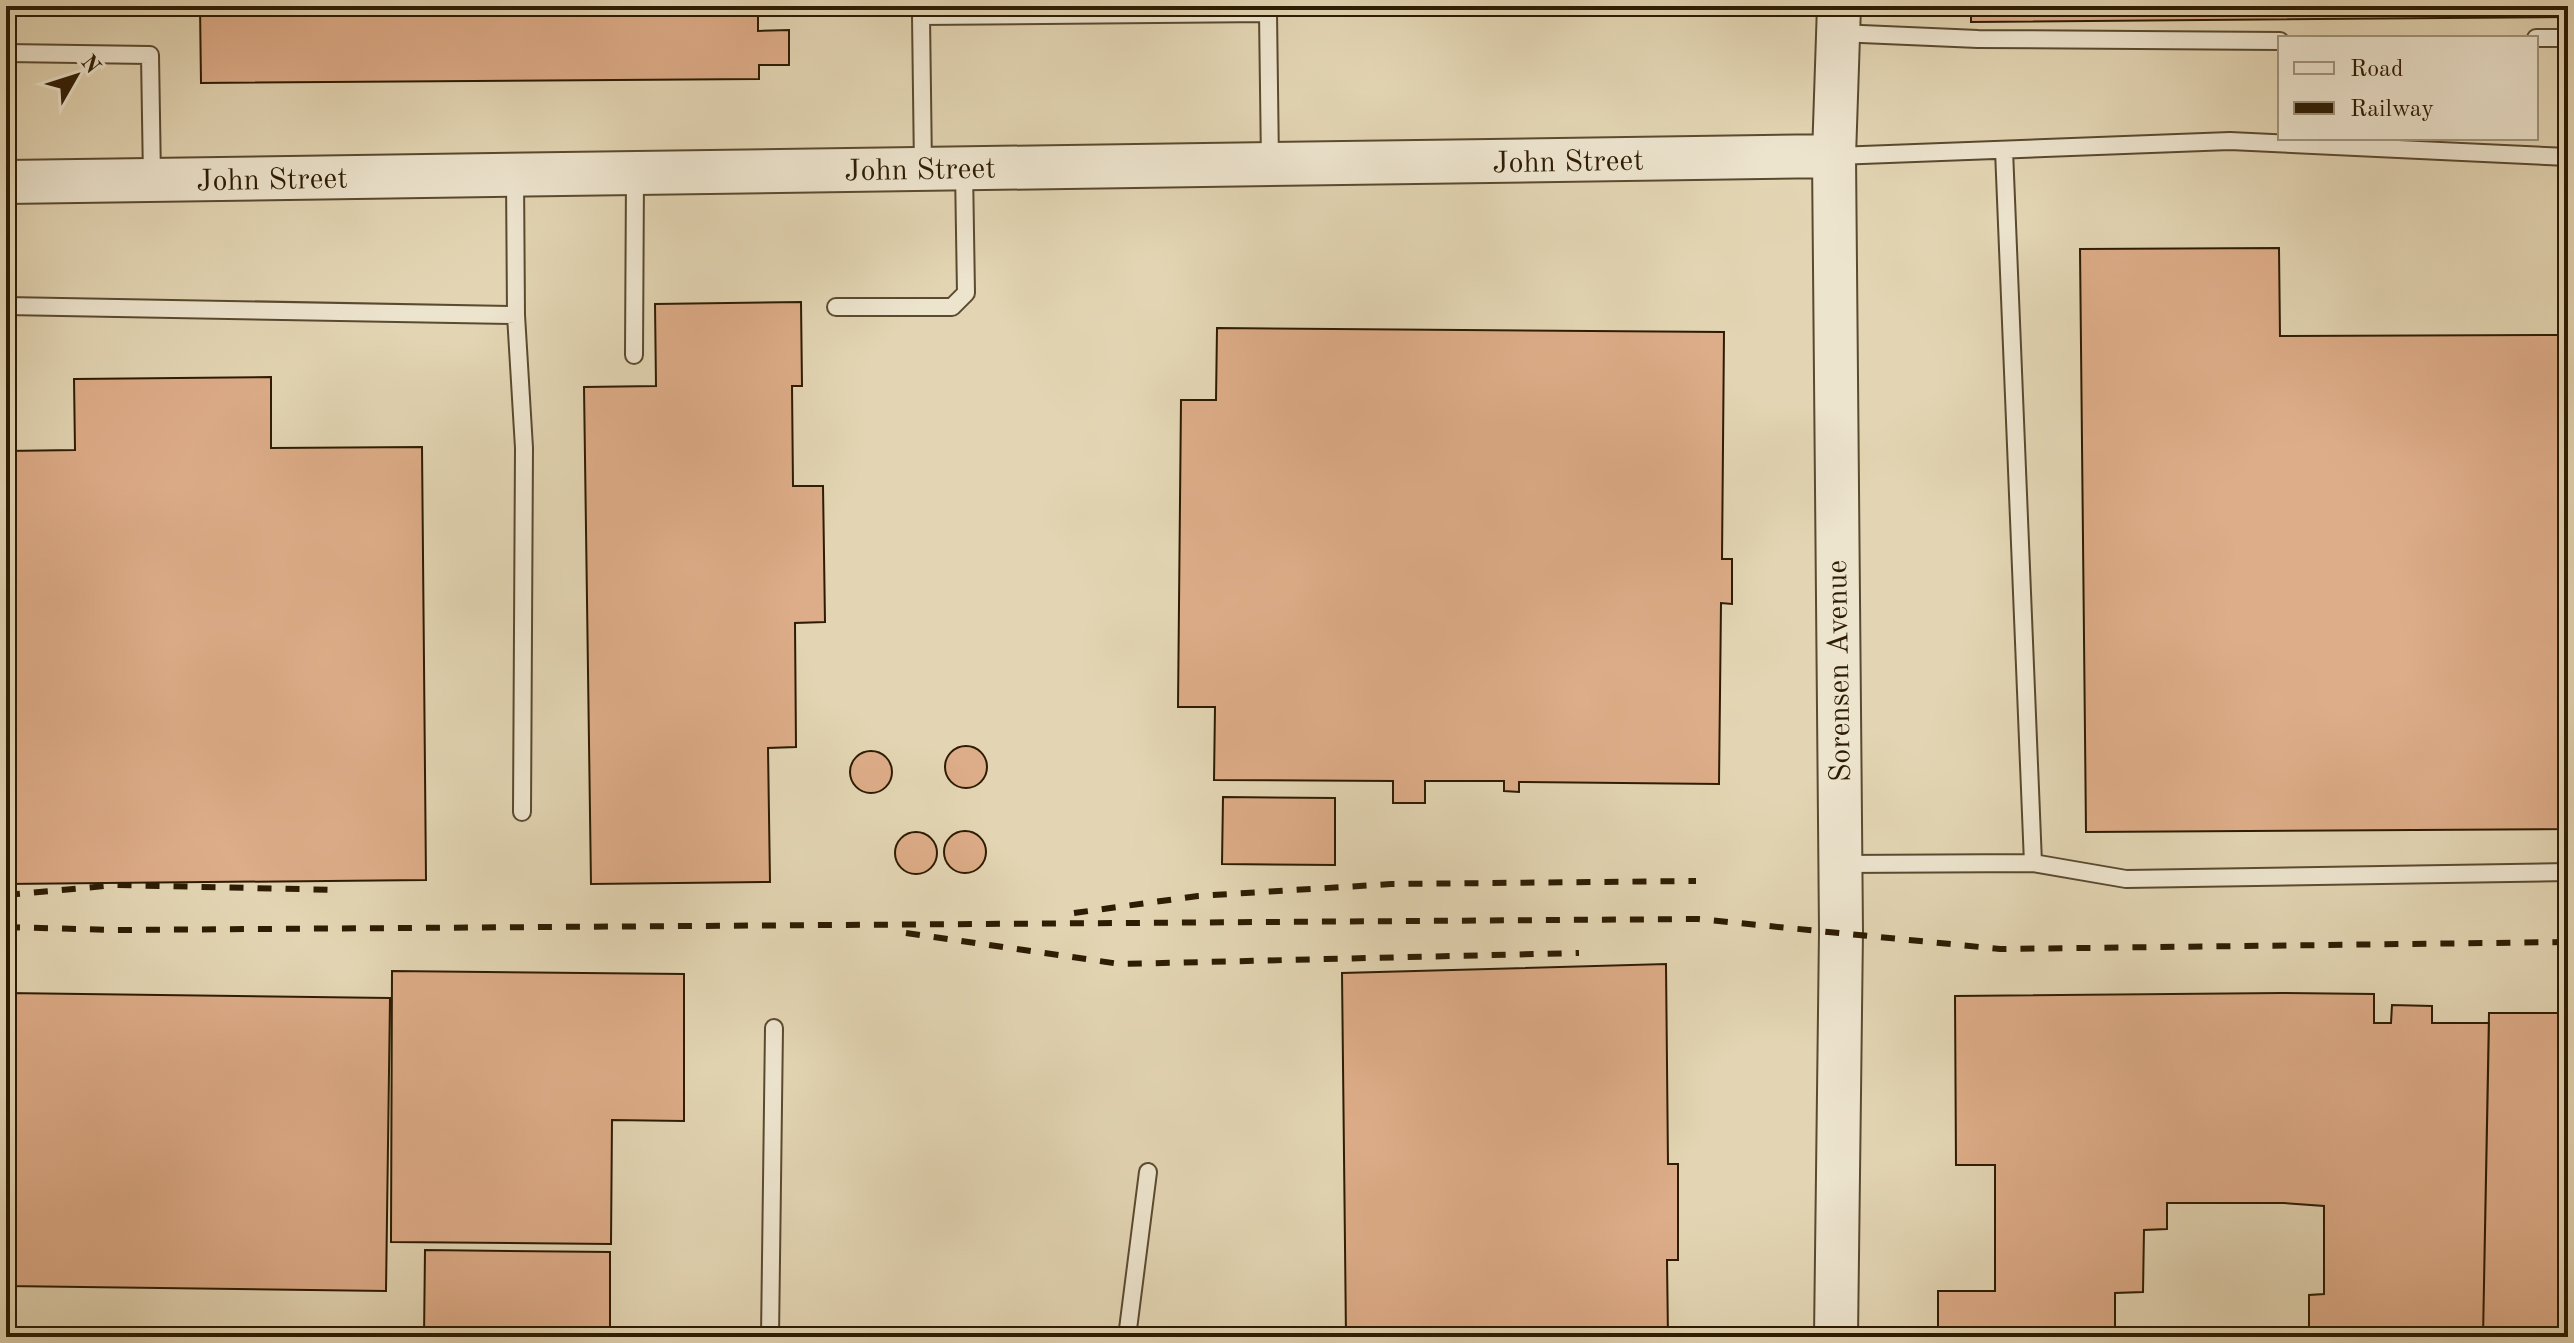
<svg xmlns="http://www.w3.org/2000/svg" width="2574" height="1343" viewBox="0 0 2574 1343" font-family="'Old Standard TT',serif">
  <style>
    .building { fill: #ddac88; stroke: #2d1c03; stroke-width: 2 }
    .lines { fill: none; stroke-linecap: round; stroke-linejoin: round }
    .service-casing { stroke: #5a4a2f; stroke-width: 20 }
    .tertiary-casing { stroke: #5a4a2f; stroke-width: 46 }
    .service { stroke: #ede4ce; stroke-width: 16 }
    .tertiary { stroke: #ede4ce; stroke-width: 42 }
    .rail { stroke: #2d1c03; stroke-width: 6; stroke-dasharray: 14 14; stroke-linecap: butt }
    .labels { text-anchor: middle; stroke-width: 8; stroke-linejoin: round; paint-order: stroke }
    .street-label { font-size: 30px; fill: #2d1c03; stroke: #ede4ce }
  </style>
  <rect width="100%" height="100%" fill="#e3d5b3"/>
  <filter id="stains"><feTurbulence type="fractalNoise" baseFrequency=".0025" numOctaves="4"/><feColorMatrix values="0 0 0 0 .2 0 0 0 0 .09 0 0 0 0 .02 0 0 0 .5 -.17"/></filter>
  <radialGradient id="worn" r=".72"><stop offset=".6" stop-color="#630" stop-opacity="0"/><stop offset="1" stop-color="#630" stop-opacity=".3"/></radialGradient>
  <!-- building -->
  <path class="building" d="M200,6H758V31L789,30V65H759V79L201,83Z
    M1971,6H2568V17L1971,22Z
    M2279,248L2280,336L2568,335V829L2086,832L2080,249Z
    M801,302L802,386H792L793,486H823L825,622L795,623L796,747L768,748L770,882L591,884L584,387L656,386L655,304Z
    M1217,328L1724,332L1722,559H1732V604L1721,603L1719,784L1519,782V792L1504,791V781H1425V803H1393V781L1214,780L1215,707H1178L1181,400H1216Z
    M271,377V448L422,447L426,880L6,884V451L75,450L74,379Z
    M945 767a21 21 0 1 1 42 0a21 21 0 1 1-42 0Z
    M850 772a21 21 0 1 1 42 0a21 21 0 1 1-42 0Z
    M1223,797L1335,798V865L1222,864Z
    M944 852a21 21 0 1 1 42 0a21 21 0 1 1-42 0Z
    M895 853a21 21 0 1 1 42 0a21 21 0 1 1-42 0Z
    M1666,964L1668,1164H1678V1260H1667L1668,1337H1346L1342,973Z
    M392,971L684,974V1121L612,1120L611,1244L391,1242Z
    M6,993L390,998L386,1291L6,1286Z
    M2282,993L2374,994V1023H2391L2392,1005L2432,1006V1023H2489L2483,1337H2309V1295L2324,1294V1206L2283,1203H2167V1229L2144,1230L2143,1292L2115,1293V1337H1938V1291H1995V1165H1956L1955,996Z
    M2489,1013H2568V1337H2483Z
    M425,1250L610,1252V1337H424Z"/>
  <g class="lines">
    <!-- service casing -->
    <g class="service-casing">
      <path id="service" d="M1838,33L1978,39L2280,41
        M2536,38H2568
        M6,53L150,55L152,178
        M1836,156L2230,141L2568,157
        M923,168L921,16L1268,13L1270,163
        M6,306L516,315L515,175
        M836,307H952L966,293L964,170
        M516,315L524,448L522,812
        M634,355L635,175
        M2033,863L2126,879L2568,872
        M1841,864L2033,863L2004,150
        M770,1337L774,1028
        M1127,1337L1148,1172"/>
    </g>
    <!-- tertiary casing -->
    <g class="tertiary-casing">
      <path id="tertiary" d="M6,182L1834,156
        M1836,1337L1841,931L1834,156L1839,6"/>
    </g>
    <!-- service -->
    <use href="#service" class="service"/>
    <!-- tertiary -->
    <use href="#tertiary" class="tertiary"/>
    <!-- rail -->
    <path class="rail" d="M6,895L116,885L339,890
      M1074,913L1198,896L1391,884L1696,881
      M6,927L115,930L1698,919L2000,949L2568,942
      M906,933L1120,964L1579,953"/>
  </g>
  <g class="labels">
    <!-- street labels -->
    <g class="street-label">
      <text transform="translate(1568 161) rotate(-1)" y="10">John Street</text>
      <text transform="translate(920 169) rotate(-1)" y="10">John Street</text>
      <text transform="translate(272 179) rotate(-1)" y="10">John Street</text>
      <text transform="translate(1838 671) rotate(-91)" y="10">Sorensen Avenue</text>
    </g>
  </g>
  <!-- margin -->
  <rect width="2574" height="1343" fill="none" stroke="#e3d5b3" stroke-width="32"/>
  <rect x="8" y="8" width="2558" height="1327" fill="none" stroke="#2d1c03" stroke-width="4"/>
  <rect x="16" y="16" width="2542" height="1311" fill="none" stroke="#2d1c03" stroke-width="2"/>
  <!-- legend -->
  <rect x="2278" y="36" width="260" height="104" fill="#ede4ce" stroke="#a0947d" stroke-width="2"/>
  <rect x="2294" y="62" width="40" height="12" fill="#ede4ce" stroke="#a0947d" stroke-width="2"/>
  <text x="2350" y="76" font-size="24" fill="#2d1c03">Road</text>
  <rect x="2294" y="102" width="40" height="12" fill="#2d1c03" stroke="#a0947d" stroke-width="2"/>
  <text x="2350" y="116" font-size="24" fill="#2d1c03">Railway</text>
  <!-- north arrow -->
  <g transform="translate(76 76) rotate(51)" stroke="#ede4ce" stroke-width="6" paint-order="stroke">
  <path d="M0-6L14 30L0 20L-14 30Z" fill="#2d1c03"/>
  <text y="-12" font-size="22" font-weight="bold" text-anchor="middle" fill="#2d1c03">N</text>
  </g>
  <rect width="100%" height="100%" filter="url(#stains)"/>
  <rect width="100%" height="100%" fill="url(#worn)"/>
</svg>
